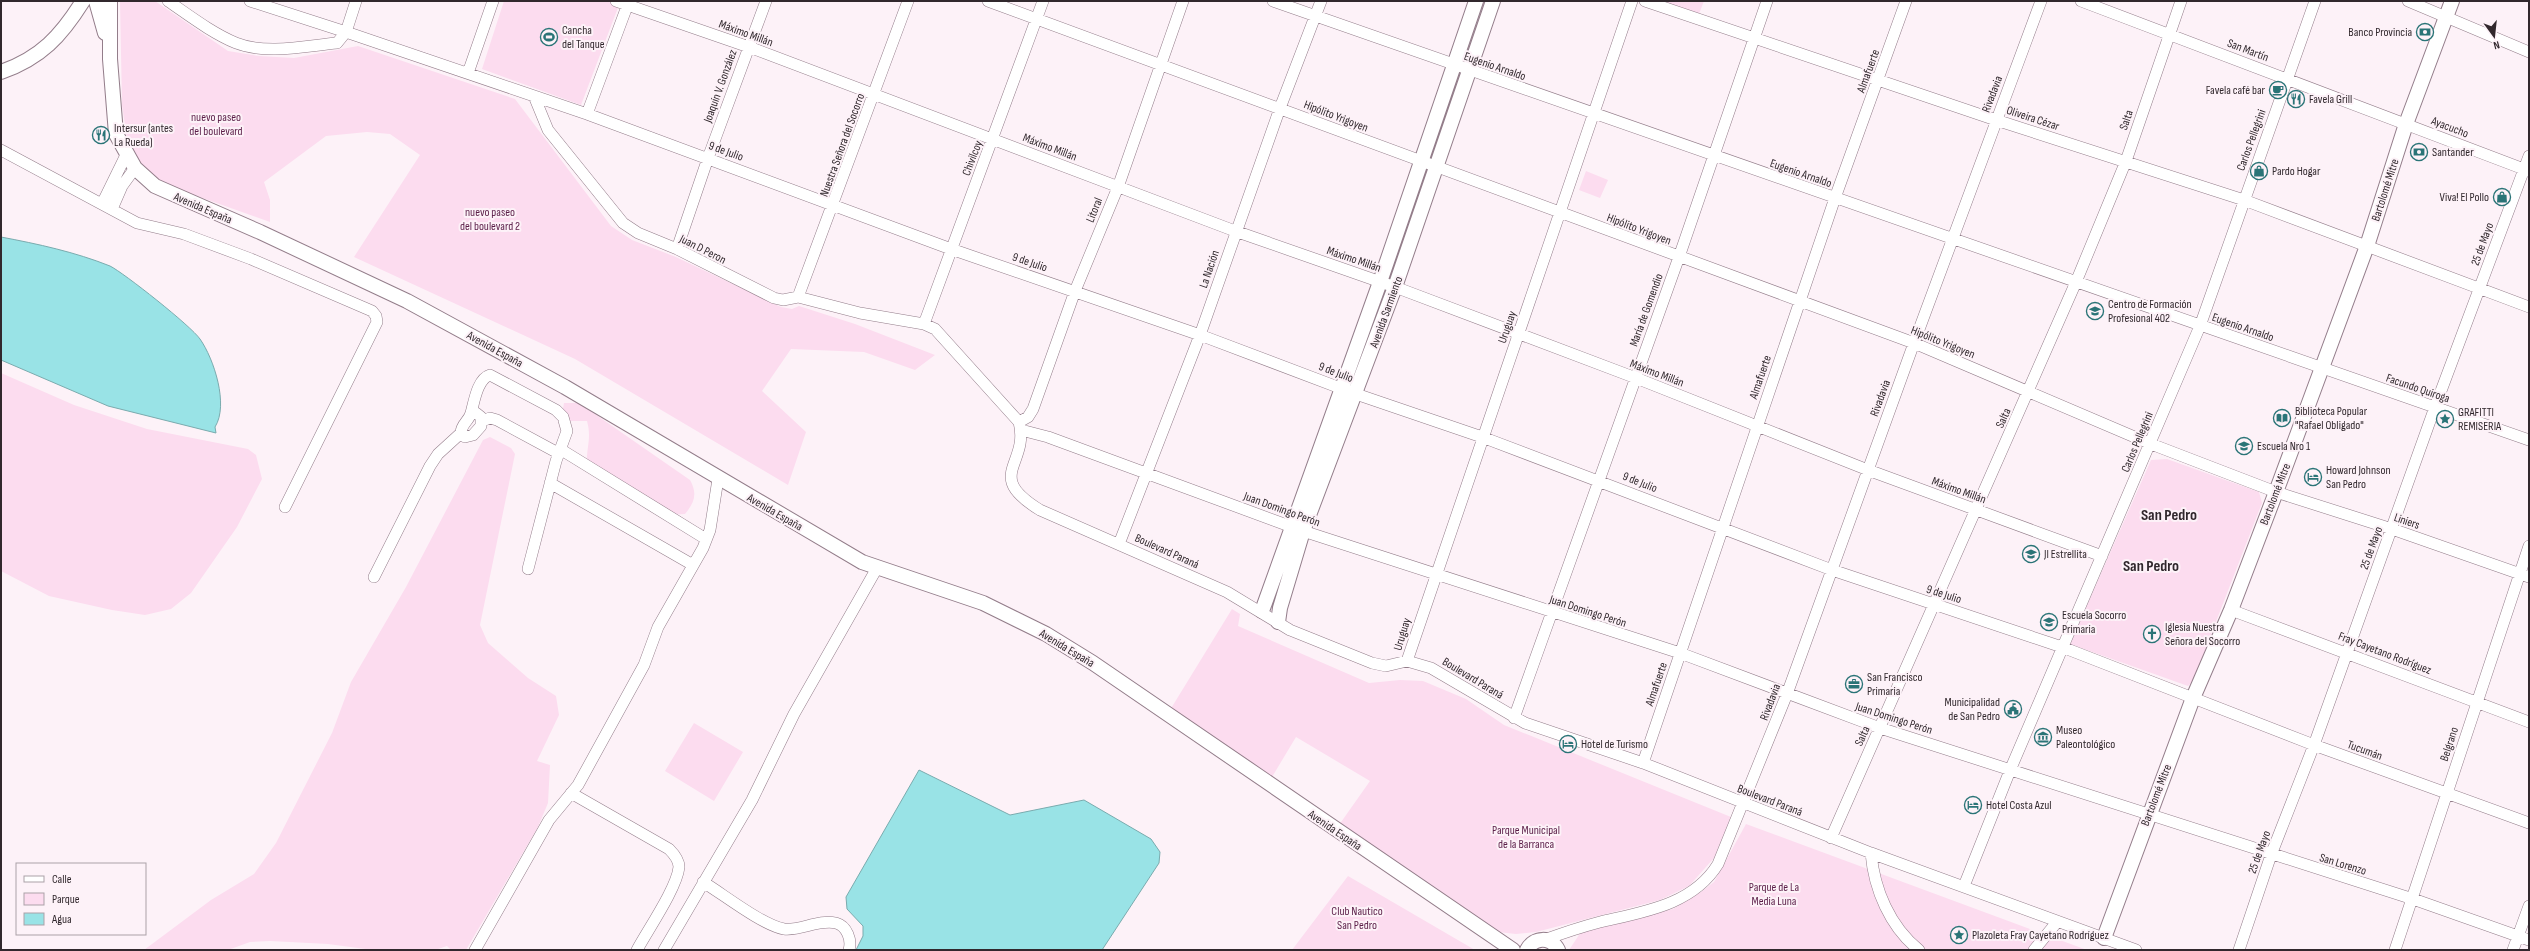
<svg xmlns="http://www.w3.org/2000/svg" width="2530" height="951" viewBox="0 0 2530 951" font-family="'Sofia Sans Condensed',sans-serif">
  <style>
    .green { fill: #fcdcef }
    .water { fill: #99e3e6; stroke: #7aabae }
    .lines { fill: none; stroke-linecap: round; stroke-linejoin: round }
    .minor-casing { stroke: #937d8a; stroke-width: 12 }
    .major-casing { stroke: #937d8a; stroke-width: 16 }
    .minor { stroke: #fff; stroke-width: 11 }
    .major { stroke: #fff; stroke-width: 14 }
    .labels { text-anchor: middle; stroke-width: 4; stroke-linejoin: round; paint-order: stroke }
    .poi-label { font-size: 12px; fill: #31282d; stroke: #fdf2f8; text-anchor: start }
    .street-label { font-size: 12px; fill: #31282d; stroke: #fdf2f8 }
    .park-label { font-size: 12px; fill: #5a1d47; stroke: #fdf2f8 }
    .district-label { font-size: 16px; font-weight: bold; fill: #31282d; stroke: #fdf2f8 }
  </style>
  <rect width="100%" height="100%" fill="#fdf2f8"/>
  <!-- green -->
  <path class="green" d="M120,1H155L228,51L259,56L294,58L358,46L515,99L611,226L632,240L676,257L781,307L792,309L799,306L855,324L935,355L915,370L864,352L791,349L762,391L806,432L788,485L575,359L354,257L420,155L390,134L367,132L326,136L264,182L270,200V222L163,184L129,152L122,105Z
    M504,1H606L619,5L581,105L482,69Z
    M1661,1H1704L1699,14Z
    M1586,171L1608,180L1600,198L1579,190Z
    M1,373L74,405L147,429L248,449L256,455L262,479L237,527L191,593L171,609L145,615L112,610L49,596L1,571Z
    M564,403H579L690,480C698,494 694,503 685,514L666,515L587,465C586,447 592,439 587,421H570L562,414Z
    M490,437L511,448L515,454L480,625L488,643L528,678L556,696L559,715L537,761L550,765L548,803L538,827L466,950H451L447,946L435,950H373L328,944L270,941L250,942L228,950H144L211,900L254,874L276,843L332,733L351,682L406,587L483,440Z
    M2167,459L2259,492L2262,503L2193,681L2188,686L2070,644L2151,460Z
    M1232,609L1240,614L1238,626L1369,683L1400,680L1423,681L1466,699L1504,725L1731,817L1714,858L1689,886L1660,900L1536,932L1516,934L1498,932L1339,825L1370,781L1296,737L1272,777L1170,710Z
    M694,723L743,752L714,801L665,771Z
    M1746,824L2087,950H1569L1581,932L1673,909L1701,892L1714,882Z
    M1348,876L1475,950H1292Z"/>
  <!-- water -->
  <path class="water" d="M1,237C38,244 75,252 110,266C124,273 191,326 200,339C214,359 229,405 215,427L216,433L108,406L1,360Z
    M919,770L1010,815L1084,800L1151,839L1160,852L1159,863L1102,950H856L863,936V926L847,909L846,897Z"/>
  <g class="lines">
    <!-- minor casing -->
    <g class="minor-casing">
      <path id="minor" d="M168,1C190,16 212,33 236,43C266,55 306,46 337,43L346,32L587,114L951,249L1200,335L1356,394L1482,437L1832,570L2062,647L2314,745L2529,823
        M250,1L346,32L356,1
        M616,1L749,47L1235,231L1395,287L1636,378L1868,470L2102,556
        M988,1L1914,343L2151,444L2276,492L2392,529L2529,577
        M1273,1L2529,440
        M1645,1L1996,120L2244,200L2529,307
        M2081,1L2529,171
        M2408,1L2529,52
        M468,73L493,1
        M534,96L548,130L623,223L638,233L677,249L774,298L783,300L798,297L860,313L924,324L935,329L1019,422C1030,465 983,475 1040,510L1227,592L1290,630L1372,663L1386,666L1407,661L1431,668L1525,723L1643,763L1871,853L2136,950
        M587,114L629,1
        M1,150L137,223L184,234L251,259L372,311L376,316L377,322L285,507
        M102,204L126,155
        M112,209L122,186L135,168
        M677,249L708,158L766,1
        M798,297L908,1
        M924,324L1043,1
        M471,413H476L481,417V426L473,435L465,437L461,433C461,424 469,421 471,413C474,403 477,379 490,375L556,410L563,417L567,431L556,461L528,569
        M482,421L490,418L497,420L558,453
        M1019,422L1028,417L1033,409L1075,291L1118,187L1183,1
        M1021,430L1048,437L1303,531L1680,653L1880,728L2413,899L2529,940
        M560,449L706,539
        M550,483L693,565
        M1119,544L1200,335L1280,108L1321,1
        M374,577L430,466L438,454L461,433
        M2231,610L2529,722
        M1407,661L1632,1
        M1514,718L1679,257L1767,1
        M1643,763L1835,198L1906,1
        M571,793L669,849C673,853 679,860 679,867C677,888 647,931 637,950
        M1831,838L2076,282L2126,161L2181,1
        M1871,853C1874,889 1890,927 1919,950
        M703,882C723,894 762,925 784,929C801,931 818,919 836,923C847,926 852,940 849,950
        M1964,886L2011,768L2200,326L2315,1
        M1544,940C1563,933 1581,927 1600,922C1643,912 1693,905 1718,864L1787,694L1914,343L2041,1
        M475,950L549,820L578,785L644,665L658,627L703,548L710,530L718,479
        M664,950L752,800L794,714L877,568
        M2034,950L2057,922
        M2239,950L2271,855L2314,745L2435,407L2529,156
        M2395,950L2529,546
        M2513,950L2529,906"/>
    </g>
    <!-- major casing -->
    <g class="major-casing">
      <path id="major" d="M96,1L105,33
        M110,1V59L116,134L135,168L155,186L260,232L407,301L565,387L862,562L983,603L1046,634L1093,663L1513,950
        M1,72C41,58 61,36 83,1
        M1262,611L1380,282L1476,1
        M1278,622L1280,608L1303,531L1395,287L1493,1
        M2104,938L2193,698L2231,610L2276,492L2367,246L2406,124L2452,1
        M1527,950C1534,937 1551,936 1558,950"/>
    </g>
    <!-- minor -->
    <use href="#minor" class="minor"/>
    <!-- major -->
    <use href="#major" class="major"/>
  </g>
  <!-- icons -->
  <defs>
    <g id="bank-ring" transform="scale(0.9)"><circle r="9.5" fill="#fdf2f8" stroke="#2a7477" stroke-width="1.5"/><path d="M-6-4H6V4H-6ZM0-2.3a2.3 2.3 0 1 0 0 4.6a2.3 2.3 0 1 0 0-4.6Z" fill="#2a7477"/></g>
    <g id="stadium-ring" transform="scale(0.9)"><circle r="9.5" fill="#fdf2f8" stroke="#2a7477" stroke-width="1.5"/><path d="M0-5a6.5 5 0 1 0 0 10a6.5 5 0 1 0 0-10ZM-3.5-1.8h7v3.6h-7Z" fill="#2a7477"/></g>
    <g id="cafe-ring" transform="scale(0.9)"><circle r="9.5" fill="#fdf2f8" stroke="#2a7477" stroke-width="1.5"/><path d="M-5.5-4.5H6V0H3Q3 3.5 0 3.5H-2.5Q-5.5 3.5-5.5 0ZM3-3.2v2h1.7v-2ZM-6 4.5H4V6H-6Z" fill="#2a7477"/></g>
    <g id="restaurant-ring" transform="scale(0.9)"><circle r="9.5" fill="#fdf2f8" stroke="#2a7477" stroke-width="1.5"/><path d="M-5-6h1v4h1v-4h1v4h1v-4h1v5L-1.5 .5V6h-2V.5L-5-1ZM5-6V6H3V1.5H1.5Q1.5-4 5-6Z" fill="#2a7477"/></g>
    <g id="shop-ring" transform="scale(0.9)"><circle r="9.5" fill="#fdf2f8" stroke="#2a7477" stroke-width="1.5"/><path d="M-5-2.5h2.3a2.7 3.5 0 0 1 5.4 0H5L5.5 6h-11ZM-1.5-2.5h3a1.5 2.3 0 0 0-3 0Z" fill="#2a7477"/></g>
    <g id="university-ring" transform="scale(0.9)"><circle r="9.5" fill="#fdf2f8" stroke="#2a7477" stroke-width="1.5"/><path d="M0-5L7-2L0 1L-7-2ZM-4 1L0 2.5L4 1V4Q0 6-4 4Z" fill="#2a7477"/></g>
    <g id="library-ring" transform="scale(0.9)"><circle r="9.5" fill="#fdf2f8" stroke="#2a7477" stroke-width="1.5"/><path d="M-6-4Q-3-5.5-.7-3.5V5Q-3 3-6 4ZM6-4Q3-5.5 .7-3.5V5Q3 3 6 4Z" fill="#2a7477"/></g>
    <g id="sight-ring" transform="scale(0.9)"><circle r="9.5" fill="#fdf2f8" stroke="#2a7477" stroke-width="1.5"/><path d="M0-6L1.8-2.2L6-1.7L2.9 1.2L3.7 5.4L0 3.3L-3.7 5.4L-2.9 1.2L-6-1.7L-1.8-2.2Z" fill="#2a7477"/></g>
    <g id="school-ring" transform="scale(0.9)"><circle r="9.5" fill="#fdf2f8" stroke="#2a7477" stroke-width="1.5"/><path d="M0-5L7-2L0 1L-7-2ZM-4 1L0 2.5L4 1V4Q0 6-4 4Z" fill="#2a7477"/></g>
    <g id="hotel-ring" transform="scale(0.9)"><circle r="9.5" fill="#fdf2f8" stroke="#2a7477" stroke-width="1.5"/><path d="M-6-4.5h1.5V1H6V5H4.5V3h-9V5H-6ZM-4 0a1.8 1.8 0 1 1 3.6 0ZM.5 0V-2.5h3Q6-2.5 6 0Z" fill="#2a7477"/></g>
    <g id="church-ring" transform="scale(0.9)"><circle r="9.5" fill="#fdf2f8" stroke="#2a7477" stroke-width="1.5"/><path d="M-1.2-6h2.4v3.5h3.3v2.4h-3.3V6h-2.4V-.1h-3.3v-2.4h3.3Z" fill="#2a7477"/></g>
    <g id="office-ring" transform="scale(0.9)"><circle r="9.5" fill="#fdf2f8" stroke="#2a7477" stroke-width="1.5"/><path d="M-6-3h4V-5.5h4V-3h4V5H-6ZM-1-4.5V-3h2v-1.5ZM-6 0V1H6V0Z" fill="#2a7477"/></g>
    <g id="civic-ring" transform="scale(0.9)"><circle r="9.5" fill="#fdf2f8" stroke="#2a7477" stroke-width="1.5"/><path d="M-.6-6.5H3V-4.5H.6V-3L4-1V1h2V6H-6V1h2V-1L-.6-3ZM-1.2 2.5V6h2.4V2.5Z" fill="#2a7477"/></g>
    <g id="museum-ring" transform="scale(0.9)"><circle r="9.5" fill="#fdf2f8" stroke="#2a7477" stroke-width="1.5"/><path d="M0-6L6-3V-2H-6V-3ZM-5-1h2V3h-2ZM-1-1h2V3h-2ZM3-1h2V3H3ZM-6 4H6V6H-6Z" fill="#2a7477"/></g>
  </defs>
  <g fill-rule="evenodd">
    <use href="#bank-ring" x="2425" y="32"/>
    <use href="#stadium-ring" x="549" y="37"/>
    <use href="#cafe-ring" x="2278" y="90"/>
    <use href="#restaurant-ring" x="2296" y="99"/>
    <use href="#restaurant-ring" x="101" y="135"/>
    <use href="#bank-ring" x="2419" y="152"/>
    <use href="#shop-ring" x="2259" y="171"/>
    <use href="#shop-ring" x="2502" y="197"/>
    <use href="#university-ring" x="2095" y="311"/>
    <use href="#library-ring" x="2282" y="418"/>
    <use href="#sight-ring" x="2445" y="419"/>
    <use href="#school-ring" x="2244" y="446"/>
    <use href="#hotel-ring" x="2313" y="477"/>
    <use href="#school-ring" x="2031" y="554"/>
    <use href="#school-ring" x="2049" y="622"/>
    <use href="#church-ring" x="2152" y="634"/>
    <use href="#office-ring" x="1854" y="684"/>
    <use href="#civic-ring" x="2013" y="709"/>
    <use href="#museum-ring" x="2043" y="737"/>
    <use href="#hotel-ring" x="1568" y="744"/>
    <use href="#hotel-ring" x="1973" y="805"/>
    <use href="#sight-ring" x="1959" y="935"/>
  </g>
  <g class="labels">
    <!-- poi labels -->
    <g class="poi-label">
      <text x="562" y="34">Cancha<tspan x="562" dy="14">del Tanque</tspan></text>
      <text x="2412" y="36" text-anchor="end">Banco Provincia</text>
      <text x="2265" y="94" text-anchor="end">Favela café bar</text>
      <text x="2309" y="103">Favela Grill</text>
      <text x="114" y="132">Intersur (antes<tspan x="114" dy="14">La Rueda)</tspan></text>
      <text x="2432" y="156">Santander</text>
      <text x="2272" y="175">Pardo Hogar</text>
      <text x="2489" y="201" text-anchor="end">Viva! El Pollo</text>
      <text x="2108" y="308">Centro de Formación<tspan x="2108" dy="14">Profesional 402</tspan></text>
      <text x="2295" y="415">Biblioteca Popular<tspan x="2295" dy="14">"Rafael Obligado"</tspan></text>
      <text x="2458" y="416">GRAFITTI<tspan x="2458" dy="14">REMISERIA</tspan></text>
      <text x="2257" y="450">Escuela Nro 1</text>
      <text x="2326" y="474">Howard Johnson<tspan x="2326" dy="14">San Pedro</tspan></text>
      <text x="2044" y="558">JI Estrellita</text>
      <text x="2062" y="619">Escuela Socorro<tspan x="2062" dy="14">Primaria</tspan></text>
      <text x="2165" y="631">Iglesia Nuestra<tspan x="2165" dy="14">Señora del Socorro</tspan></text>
      <text x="1867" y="681">San Francisco<tspan x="1867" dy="14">Primaria</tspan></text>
      <text x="2000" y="706" text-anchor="end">Municipalidad<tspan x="2000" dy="14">de San Pedro</tspan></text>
      <text x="2056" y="734">Museo<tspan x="2056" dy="14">Paleontológico</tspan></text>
      <text x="1581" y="748">Hotel de Turismo</text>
      <text x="1986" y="809">Hotel Costa Azul</text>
      <text x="1972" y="939">Plazoleta Fray Cayetano Rodríguez</text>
    </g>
    <!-- street labels -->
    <g class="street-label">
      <text transform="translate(746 33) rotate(20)" y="4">Máximo Millán</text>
      <text transform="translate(2248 50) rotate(21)" y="4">San Martín</text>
      <text transform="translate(1495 66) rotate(19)" y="4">Eugenio Arnaldo</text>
      <text transform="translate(1868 71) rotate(-70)" y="4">Almafuerte</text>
      <text transform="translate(720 86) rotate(-70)" y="4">Joaquín V. González</text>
      <text transform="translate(1992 94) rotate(-69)" y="4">Rivadavia</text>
      <text transform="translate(1336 116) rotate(21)" y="4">Hipólito Yrigoyen</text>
      <text transform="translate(2033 118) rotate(18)" y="4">Oliveira Cézar</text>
      <text transform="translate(2126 120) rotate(-71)" y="4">Salta</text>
      <text transform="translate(2450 127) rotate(21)" y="4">Ayacucho</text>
      <text transform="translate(2251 140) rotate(-70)" y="4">Carlos Pellegrini</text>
      <text transform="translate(842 145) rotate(-70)" y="4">Nuestra Señora del Socorro</text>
      <text transform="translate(1050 147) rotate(21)" y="4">Máximo Millán</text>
      <text transform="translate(726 151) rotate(20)" y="4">9 de Julio</text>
      <text transform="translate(972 158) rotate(-69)" y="4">Chivilcoy</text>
      <text transform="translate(1801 173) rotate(19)" y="4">Eugenio Arnaldo</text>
      <text transform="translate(2385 190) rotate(-72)" y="4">Bartolomé Mitre</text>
      <text transform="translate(203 208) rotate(23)" y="4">Avenida España</text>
      <text transform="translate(1094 210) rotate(-68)" y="4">Litoral</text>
      <text transform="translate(1639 229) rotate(21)" y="4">Hipólito Yrigoyen</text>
      <text transform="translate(2482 244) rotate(-70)" y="4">25 de Mayo</text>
      <text transform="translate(703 249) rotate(27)" y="4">Juan D Peron</text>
      <text transform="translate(1354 259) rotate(19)" y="4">Máximo Millán</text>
      <text transform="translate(1030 262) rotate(19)" y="4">9 de Julio</text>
      <text transform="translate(1209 269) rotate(-71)" y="4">La Nación</text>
      <text transform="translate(1646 310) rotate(-70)" y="4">María de Gomendio</text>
      <text transform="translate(1386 312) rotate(-70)" y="4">Avenida Sarmiento</text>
      <text transform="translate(1507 327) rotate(-71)" y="4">Uruguay</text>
      <text transform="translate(2243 327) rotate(19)" y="4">Eugenio Arnaldo</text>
      <text transform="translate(1943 342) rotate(22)" y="4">Hipólito Yrigoyen</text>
      <text transform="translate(495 349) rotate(29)" y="4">Avenida España</text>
      <text transform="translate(1336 372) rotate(21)" y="4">9 de Julio</text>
      <text transform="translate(1657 373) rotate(21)" y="4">Máximo Millán</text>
      <text transform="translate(1760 377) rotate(-71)" y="4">Almafuerte</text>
      <text transform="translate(2418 388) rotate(19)" y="4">Facundo Quiroga</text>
      <text transform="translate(1880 398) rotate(-70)" y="4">Rivadavia</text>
      <text transform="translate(2003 418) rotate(-66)" y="4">Salta</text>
      <text transform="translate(2137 442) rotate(-67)" y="4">Carlos Pellegrini</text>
      <text transform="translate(1640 482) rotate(22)" y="4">9 de Julio</text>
      <text transform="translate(1959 490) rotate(20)" y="4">Máximo Millán</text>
      <text transform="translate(2275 494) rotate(-69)" y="4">Bartolomé Mitre</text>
      <text transform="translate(1282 509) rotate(20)" y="4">Juan Domingo Perón</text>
      <text transform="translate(775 512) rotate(30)" y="4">Avenida España</text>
      <text transform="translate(2407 521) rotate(19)" y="4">Liniers</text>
      <text transform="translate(2371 548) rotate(-70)" y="4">25 de Mayo</text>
      <text transform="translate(1167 551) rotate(24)" y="4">Boulevard Paraná</text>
      <text transform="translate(1944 594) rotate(18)" y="4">9 de Julio</text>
      <text transform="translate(1588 611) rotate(18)" y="4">Juan Domingo Perón</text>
      <text transform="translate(1402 634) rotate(-73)" y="4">Uruguay</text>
      <text transform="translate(1067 648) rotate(31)" y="4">Avenida España</text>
      <text transform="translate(2385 653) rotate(21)" y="4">Fray Cayetano Rodríguez</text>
      <text transform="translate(1473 678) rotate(31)" y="4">Boulevard Paraná</text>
      <text transform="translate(1656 684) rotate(-71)" y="4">Almafuerte</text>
      <text transform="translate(1770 702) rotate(-69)" y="4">Rivadavia</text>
      <text transform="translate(1894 718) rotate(18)" y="4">Juan Domingo Perón</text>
      <text transform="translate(1862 736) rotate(-66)" y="4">Salta</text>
      <text transform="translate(2449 744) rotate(-72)" y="4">Belgrano</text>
      <text transform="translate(2365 750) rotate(20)" y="4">Tucumán</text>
      <text transform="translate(2156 795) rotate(-69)" y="4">Bartolomé Mitre</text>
      <text transform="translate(1770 800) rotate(21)" y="4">Boulevard Paraná</text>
      <text transform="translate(1335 830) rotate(34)" y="4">Avenida España</text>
      <text transform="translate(2259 852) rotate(-70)" y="4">25 de Mayo</text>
      <text transform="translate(2343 864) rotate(17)" y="4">San Lorenzo</text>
    </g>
    <!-- park labels -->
    <g class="park-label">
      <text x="216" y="121">nuevo paseo<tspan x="216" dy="14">del boulevard</tspan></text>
      <text x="490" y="216">nuevo paseo<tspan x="490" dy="14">del boulevard 2</tspan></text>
      <text x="1526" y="834">Parque Municipal<tspan x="1526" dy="14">de la Barranca</tspan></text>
      <text x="1774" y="891">Parque de La<tspan x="1774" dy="14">Media Luna</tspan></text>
      <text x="1357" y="915">Club Nautico<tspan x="1357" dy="14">San Pedro</tspan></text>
    </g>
    <!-- district labels -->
    <g class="district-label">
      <text x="2169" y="520">San Pedro</text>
      <text x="2151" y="571">San Pedro</text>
    </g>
  </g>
  <!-- border -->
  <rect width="2530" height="951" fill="none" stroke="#31282d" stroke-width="4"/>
  <!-- legend -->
  <rect x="16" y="863" width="130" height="72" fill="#fdf2f8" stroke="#aba1a7"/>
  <rect x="24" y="876" width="20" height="6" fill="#ffffff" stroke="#aba1a7"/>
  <text x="52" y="883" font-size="12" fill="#31282d">Calle</text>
  <rect x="24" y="893" width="20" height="12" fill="#fcdcef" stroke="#aba1a7"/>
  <text x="52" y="903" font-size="12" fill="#31282d">Parque</text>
  <rect x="24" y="913" width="20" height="12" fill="#99e3e6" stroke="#aba1a7"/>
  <text x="52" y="923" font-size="12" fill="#31282d">Agua</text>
  <!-- north arrow -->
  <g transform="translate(2494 36) rotate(165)" stroke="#fdf2f8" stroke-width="3" paint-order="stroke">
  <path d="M0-3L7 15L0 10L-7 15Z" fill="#31282d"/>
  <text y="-6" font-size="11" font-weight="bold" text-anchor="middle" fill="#31282d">N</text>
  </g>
</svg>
